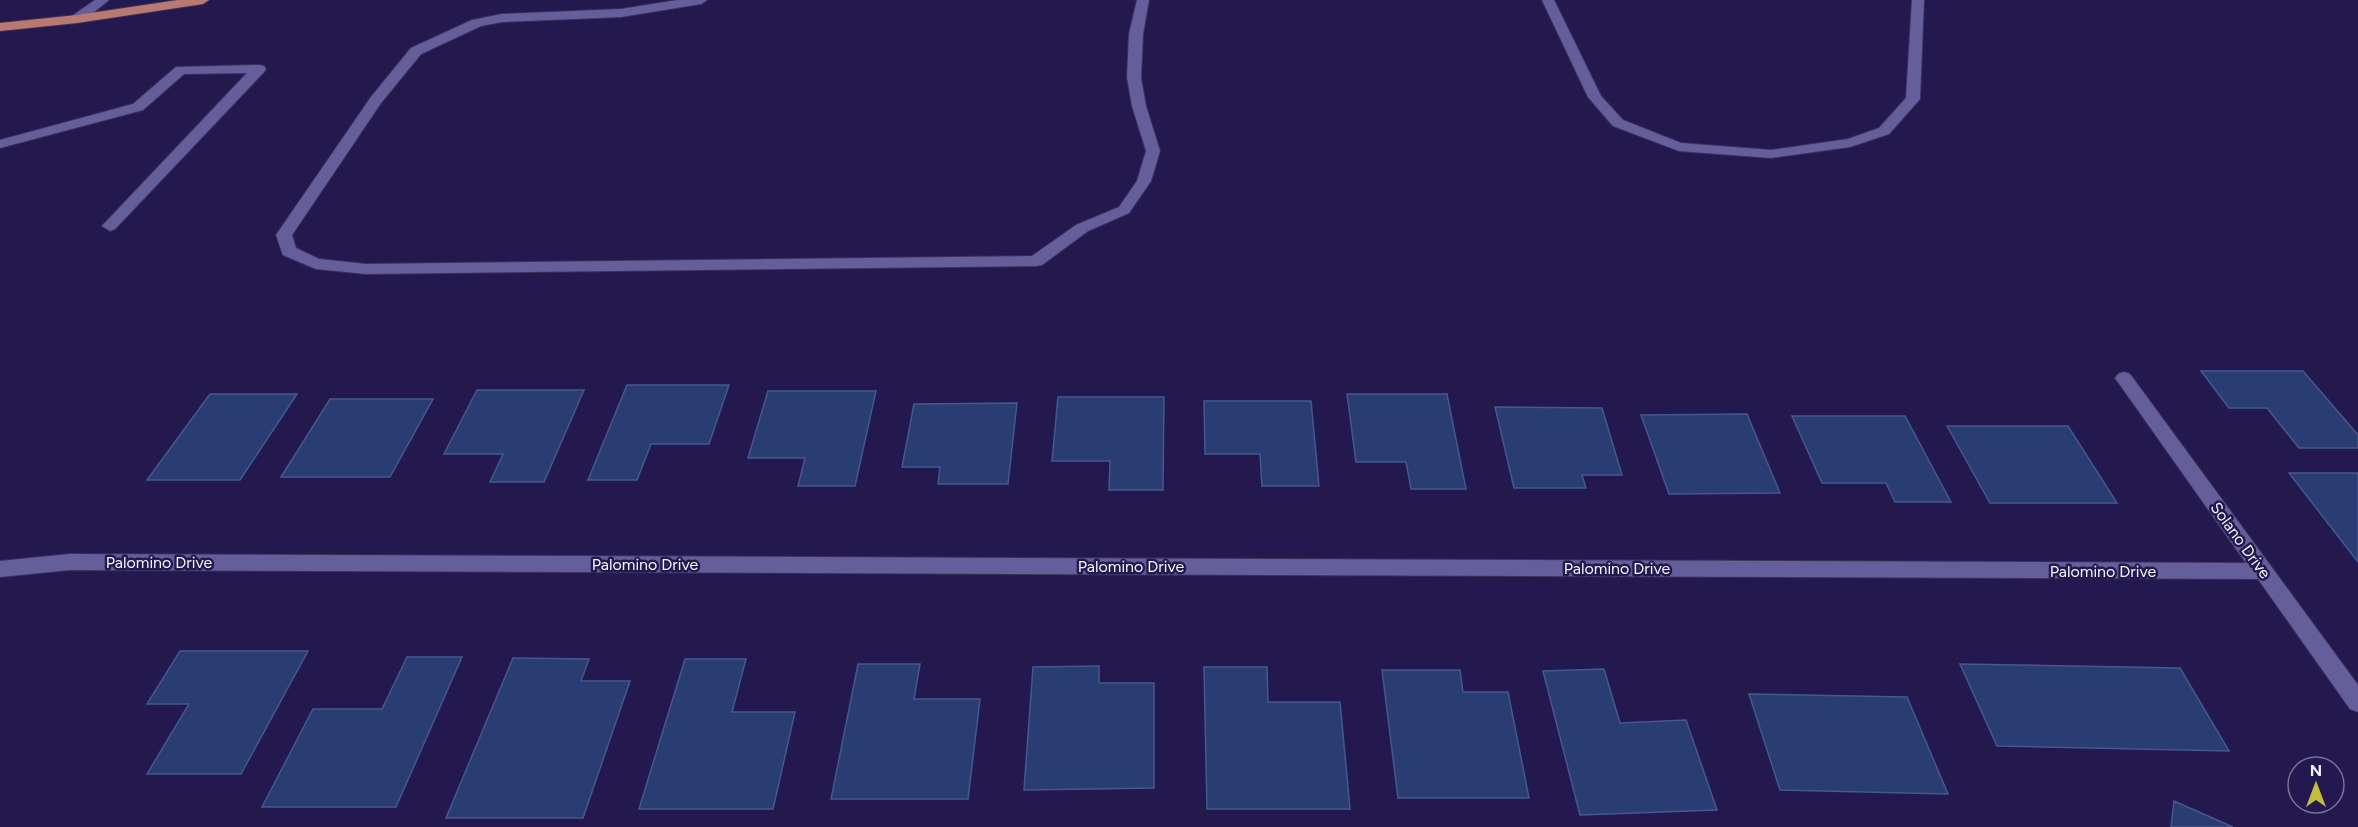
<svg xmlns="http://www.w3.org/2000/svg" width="2358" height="827" viewBox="0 0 2358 827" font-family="Figtree,sans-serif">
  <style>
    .building { fill: #2a3d72; stroke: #445890; stroke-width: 1.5 }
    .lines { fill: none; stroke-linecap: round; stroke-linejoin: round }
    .minor-casing { stroke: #3e315b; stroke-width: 2 }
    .major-casing { stroke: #3e315b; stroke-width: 2 }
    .minor { fill: #645e9b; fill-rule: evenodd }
    .major { fill: #b87971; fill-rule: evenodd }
    .labels { text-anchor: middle; stroke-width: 5; stroke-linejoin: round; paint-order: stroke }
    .street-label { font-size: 16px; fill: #f4f4fb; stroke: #24194f }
  </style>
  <rect width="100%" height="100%" fill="#24194f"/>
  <!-- building -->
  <path class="building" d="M2201,371H2303L2358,435V448H2299L2267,408H2229Z
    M627,385H729L709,444H651L637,480H588Z
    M477,390H584L544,482H490L503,454H444Z
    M768,391H876L855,486H798L805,458H748Z
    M210,394H297L240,480H147Z
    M1347,394H1447L1466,489H1411L1406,462H1356Z
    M1058,397H1164L1163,490H1109L1110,461H1052Z
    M330,399H433L390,477H281Z
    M1204,401H1311L1319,486H1262L1260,454H1205Z
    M1017,403L1008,484H938L940,467H902L914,404Z
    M1495,407L1602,408L1622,475H1582L1586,488H1514Z
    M1747,414L1780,493L1669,494L1641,415Z
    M1792,416H1905L1951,502H1895L1886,483H1822Z
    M1947,426H2068L2117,503H1990Z
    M2289,473H2358V562Z
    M180,651H308L241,774H147L189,704H147Z
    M407,657H462L396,807H262L313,709H382Z
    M513,658L589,659L581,681H630L583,818H446Z
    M685,659H746L732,712H795L773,809H639Z
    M858,664H920L914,699H980L968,799H831Z
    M1960,664L2180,668L2229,751L1997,746Z
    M1099,666V683H1154V788L1024,790L1033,667Z
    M1204,667H1267L1268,702H1340L1350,809H1207Z
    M1604,669L1620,723L1686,720L1717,810L1580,815L1543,671Z
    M1382,670H1460L1463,692H1508L1529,798H1398Z
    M1749,694L1907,697L1948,794L1780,790Z
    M2174,801L2233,827H2171Z"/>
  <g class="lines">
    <!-- minor casing -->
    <g class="minor-casing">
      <path id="minor" d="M95,0H109L82,22H72L71,19L72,16Z
        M678,0H707L701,4L621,17L502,22L481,26L421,54L381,103L292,235L296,248L319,259L366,264L1032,256L1076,225L1119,207L1137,181L1146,151L1132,106L1127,78L1129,34L1137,0H1149L1143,34L1141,78L1146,106L1160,151L1151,181L1129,213L1088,231L1042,265L1036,266L366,274L316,269L283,255L276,235L371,97L411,48L472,20L502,14L621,9Z
        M1542,0H1554L1601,96L1623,120L1681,143L1771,150L1848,139L1879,128L1906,98L1912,0H1924L1920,99L1889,134L1850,147L1771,158L1679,151L1613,126L1588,97Z
        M259,65L264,66L266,69L264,72L115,229L110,231L102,226L247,73L184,74L143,110L0,148V140L133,104L176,67Z
        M2124,372L2130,374L2358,685V712L2350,709L2258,579L70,570L0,577V561L70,554L2246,563L2118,382L2115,378L2118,374Z"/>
    </g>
    <!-- major casing -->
    <g class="major-casing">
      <path id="major" d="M178,0H209L203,4L77,23L0,31V23L77,15Z"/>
    </g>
    <!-- minor -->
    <use href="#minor" class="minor"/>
    <!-- major -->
    <use href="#major" class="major"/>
  </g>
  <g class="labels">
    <!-- street labels -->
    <g class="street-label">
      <text transform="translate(2241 540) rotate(54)" y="6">Solano Drive</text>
      <text x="159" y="568">Palomino Drive</text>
      <text x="645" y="570">Palomino Drive</text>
      <text x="1131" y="572">Palomino Drive</text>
      <text x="1617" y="574">Palomino Drive</text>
      <text x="2103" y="577">Palomino Drive</text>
    </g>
  </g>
  <!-- north arrow -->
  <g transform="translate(2316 785)"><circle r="28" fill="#24194f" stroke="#777194" stroke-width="1.5"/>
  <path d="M0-4.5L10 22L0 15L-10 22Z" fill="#c2bd3f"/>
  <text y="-9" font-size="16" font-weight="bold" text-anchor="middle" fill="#f4f4fb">N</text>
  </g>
</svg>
